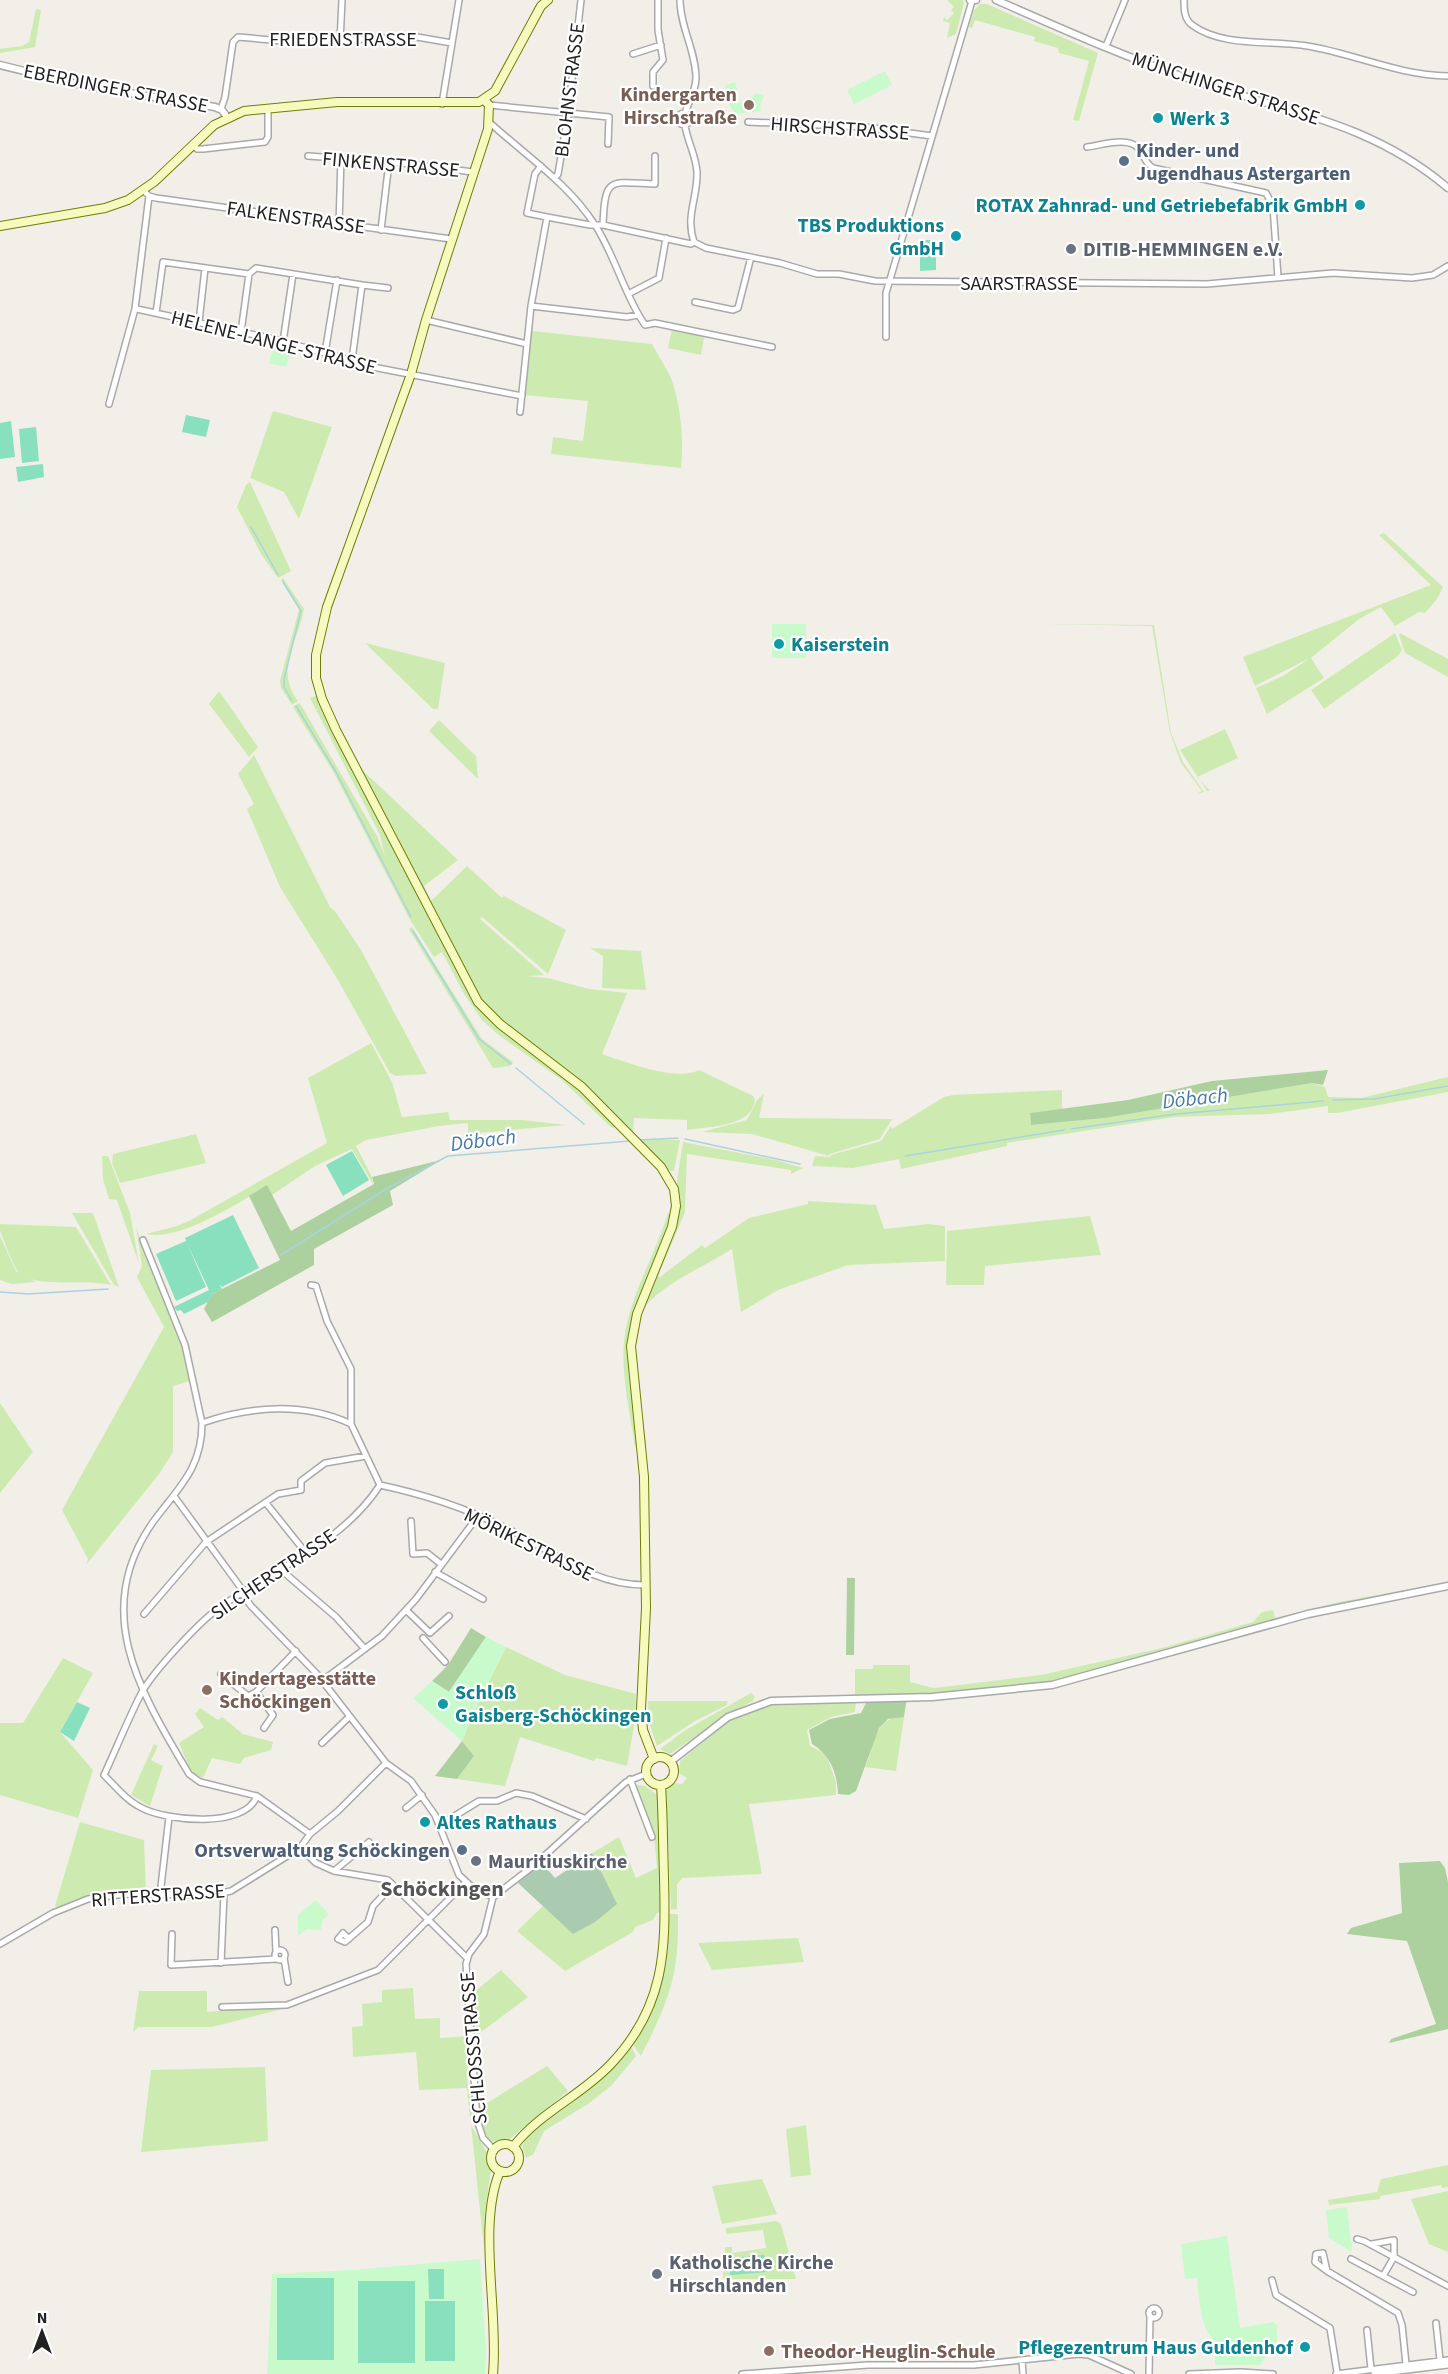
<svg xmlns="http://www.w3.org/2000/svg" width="1448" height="2374" viewBox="0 0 1448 2374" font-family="'Source Sans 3',sans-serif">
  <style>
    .grass { fill: #cdebb0 }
    .forest { fill: #add19e }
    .cemetery { fill: #aacbaf }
    .park { fill: #c8facc }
    .pitch { fill: #88e0be }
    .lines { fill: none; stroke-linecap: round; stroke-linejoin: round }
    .stream { stroke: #aad3df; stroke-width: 1.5 }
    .minor-casing { stroke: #a9a9a9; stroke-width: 8 }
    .tertiary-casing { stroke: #a9a9a9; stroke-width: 9 }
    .secondary-casing { stroke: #707d05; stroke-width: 10 }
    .minor { stroke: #fff; stroke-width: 5 }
    .tertiary { stroke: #fff; stroke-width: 6 }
    .secondary { stroke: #f7fabf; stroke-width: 8 }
    .education-dot { fill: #8d6e63; stroke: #fff; stroke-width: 2 }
    .culture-dot { fill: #0f9aa8; stroke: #fff; stroke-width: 2 }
    .service-dot { fill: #5c6f8a; stroke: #fff; stroke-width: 2 }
    .worship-dot { fill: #6b7280; stroke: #fff; stroke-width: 2 }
    .labels { text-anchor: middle; stroke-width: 4.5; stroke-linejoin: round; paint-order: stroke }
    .street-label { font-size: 20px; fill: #222; stroke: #fff }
    .education-label { font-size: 20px; font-weight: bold; fill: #785e54; stroke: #fff; text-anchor: start }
    .culture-label { font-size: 20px; font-weight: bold; fill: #0d838f; stroke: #fff; text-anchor: start }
    .service-label { font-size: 20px; font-weight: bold; fill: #4e5e75; stroke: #fff; text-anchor: start }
    .worship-label { font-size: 20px; font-weight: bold; fill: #5b616d; stroke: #fff; text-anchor: start }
    .water-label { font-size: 21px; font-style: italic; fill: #4a7aab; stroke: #fff }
    .quarter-label { font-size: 22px; font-weight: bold; fill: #555; stroke: #fff }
  </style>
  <rect width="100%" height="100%" fill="#f2efe9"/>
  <!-- grass -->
  <path class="grass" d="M947,0H963L964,3L956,34L947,38L950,23L943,21L944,17L947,20L954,13L951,10L954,7Z
    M980,4H987L1098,53L1079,121L1073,120L1089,61L1059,53L1058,48L1034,41L1035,37L975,20L972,28L969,27L974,10Z
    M36,9L41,10L35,47L0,53V49L22,46L29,42Z
    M672,328L702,335L704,338L701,355L668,348Z
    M532,331L652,344C658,355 666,367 671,378C681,406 684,439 681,468L551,454L553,437L583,441L588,401L524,395L527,353Z
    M273,411L332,427L299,519L284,492L250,478Z
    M250,482L291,571L278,578L261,554L237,507L246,485Z
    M1384,533L1443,587L1437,599L1425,613L1419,612L1395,626L1381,607L1359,619L1311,658L1324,678L1267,714L1256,688L1283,676L1310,658L1255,686L1243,657L1431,585L1379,535Z
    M283,578L304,609C298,643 274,669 298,701L292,705L281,688L280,681L299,609L281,580Z
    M1040,624L1154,625L1171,733L1183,762L1204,792L1196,794L1202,791L1181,763L1170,733L1152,626Z
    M1395,633L1402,650L1398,656L1324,709L1311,690Z
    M1400,633L1448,659V677L1405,653L1399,635Z
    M365,643L445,663L438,709H433Z
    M219,691L258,747L249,757L209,704Z
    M318,695L397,853L402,869L409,875L472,997L574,1082L615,1127L612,1128L562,1080L500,1036L482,1020L464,994L442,952L434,957L409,918L334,773L293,707L299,703L301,705L377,836L385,856L380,835L310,698Z
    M439,720L476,756L478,779L429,731Z
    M1225,729L1238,758L1197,777L1210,791H1207L1180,750Z
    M254,755L330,907L335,911L361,950L427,1074L396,1076L390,1073L338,980L280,887L247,809L254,804L238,774Z
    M358,766L458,860L424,886L431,901L467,866L502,898L504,896L566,930L548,974L482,917L480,919L544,975L527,976L548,978L589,989L627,993L602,1054C626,1062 677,1082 699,1070L753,1096L755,1100C751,1128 709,1126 687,1130V1120L634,1118L633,1131H630L571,1073L507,1026L480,1000L411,869L418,872L409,865Z
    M412,927L482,1039L513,1062L510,1066L493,1068L409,929Z
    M590,948L641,951L646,990L602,988L603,956Z
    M371,1043L392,1082L402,1117L448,1112L450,1120H523L566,1125L468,1134V1123L439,1126L366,1140L356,1146L372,1177L373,1184L352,1149L315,1166L272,1195L267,1186C238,1203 179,1242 146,1234L177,1226L189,1221L327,1143L308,1078Z
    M1448,1077V1092L1337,1113H1328V1106L1270,1114L1174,1117L1007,1143V1146L901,1169L899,1159L853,1168L812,1166L815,1156L830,1157L831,1155L881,1141L891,1126L892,1129L944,1097L953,1095L1062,1090V1109L1030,1113L1031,1125L1105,1118L1312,1083L1325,1087L1328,1097L1361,1098Z
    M764,1094L759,1118L892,1119L880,1139L830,1154L829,1156L752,1134L702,1132L747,1120L757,1100Z
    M196,1134L206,1163L120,1183L112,1163L113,1154Z
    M653,1139L680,1140L674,1171L668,1170L640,1141Z
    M683,1142L776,1160L803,1168L791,1174V1170L687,1154L685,1212L658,1276L660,1277L702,1245L705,1248L749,1218L808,1204V1201L876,1205L884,1229L929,1224L945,1226V1261L848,1265L778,1290L741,1312L732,1249C705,1266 669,1281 647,1304C625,1327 642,1412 646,1443L664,1444L644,1443L633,1360L635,1328L678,1197L677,1181Z
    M102,1156H108L130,1213L139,1264L117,1200L109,1199L103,1179Z
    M72,1213H93L119,1287L114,1285Z
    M668,1213L675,1215L633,1328L638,1446L635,1447C630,1413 621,1375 624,1341C629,1296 655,1256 668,1213Z
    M1090,1216L1101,1255L985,1266L984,1285H946L947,1231Z
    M0,1224L76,1227L111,1285C88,1278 29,1290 17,1270C10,1258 5,1243 0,1231Z
    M136,1227L164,1301L185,1345L193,1380L173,1386V1452L159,1474L86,1565L88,1559L62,1510L164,1327L137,1277L142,1266Z
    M0,1236L16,1271L36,1282L12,1284L0,1280Z
    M0,1403L33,1452L0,1493Z
    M1448,1582V1586L1341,1607L1065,1682L997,1692L855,1698V1669H873V1665H910V1682L934,1688L1041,1675L1162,1648L1253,1622L1262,1612L1273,1610L1275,1618L1339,1602Z
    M506,1647L565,1675L636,1694L635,1720L627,1766L596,1758L594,1761L520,1737L505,1786L457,1779L474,1756L462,1741L475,1710Z
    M63,1658L93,1673L60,1732L93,1770L78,1818L0,1795V1723H23Z
    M751,1693L755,1697L753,1701L725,1716L670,1754L660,1749L684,1731Z
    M648,1701H728L727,1705L695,1721L657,1746L649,1722Z
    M856,1701L855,1712L831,1717L807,1730L810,1746L826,1754L836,1782V1795L749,1804L762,1874L683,1878L677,1884V1909L671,1910L666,1790L673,1783L682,1784L687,1778L679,1773L680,1761L730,1720L770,1704Z
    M200,1708L218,1720L222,1717L243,1734L273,1742L271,1750L244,1758L240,1764L212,1758L203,1778L191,1772L179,1743L204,1727L195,1714Z
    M895,1717H904L896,1771L865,1767C875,1746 872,1725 895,1717Z
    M154,1744L158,1746L151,1760L163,1766L150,1806L131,1795Z
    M636,1785L645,1786L657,1795L662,1912L657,1913L653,1920L635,1927L633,1932L565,1971L517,1931L543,1906L573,1933L616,1904L592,1853L619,1837L636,1878L657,1868L654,1836Z
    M80,1822L144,1840L146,1893C115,1892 87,1894 58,1908L55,1906Z
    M665,1914H678C679,1978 669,2000 641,2056L630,2041L659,1980Z
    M798,1938L804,1962L712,1970L698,1943Z
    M501,1970L528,1997L477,2035L473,1993Z
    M413,1988L415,2019L440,2018V2038L471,2036L467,2079L473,2111L470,2118L467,2088L419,2090L416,2052L353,2057L352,2027L363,2026L362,2004L382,2002V1990Z
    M139,1991H207V2012L287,2005L279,2010L212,2027H138L133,2032Z
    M631,2046L636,2056L611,2086L588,2104L544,2131L533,2155L526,2158L522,2146C537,2120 568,2105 592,2086C607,2075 619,2060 631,2046Z
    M547,2066L568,2091L505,2143L491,2141L478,2125L479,2108Z
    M265,2067L268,2141L141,2152L151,2070Z
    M471,2125L487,2153L491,2170L485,2211L484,2248Z
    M806,2125L811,2175L791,2177L786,2129Z
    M1448,2165V2187L1442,2188L1441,2185L1380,2196V2199L1329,2205L1328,2200L1377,2192L1381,2179Z
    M762,2179L777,2214L722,2224L712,2186Z
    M1448,2191V2252L1429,2244L1411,2199Z
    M776,2221L781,2224L796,2279H723L725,2247H732V2253L766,2248L763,2230L726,2234V2228Z"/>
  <!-- forest -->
  <path class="forest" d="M1328,1070L1323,1085L1312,1083L1105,1118L1031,1125L1030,1113L1128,1100L1212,1081Z
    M441,1160L390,1191L393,1205L314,1249V1265L212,1322L204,1309L212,1294L280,1260L249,1196L267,1185L291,1231L374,1184L372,1177Z
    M847,1578H855L854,1655H846Z
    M471,1628L486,1637L449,1692L432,1681L448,1665Z
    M869,1697H907L904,1717L888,1719L879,1728L856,1791L849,1795L838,1794C837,1772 830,1755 812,1744L809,1730L830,1719L861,1713Z
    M462,1741L474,1756L457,1779L435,1776Z
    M1440,1861L1445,1868L1448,1882V2029L1389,2043L1391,2039L1436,2024L1407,1941L1347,1934L1351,1928L1402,1913L1399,1863Z"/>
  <!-- cemetery -->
  <path class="cemetery" d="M592,1853L617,1904L595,1922L573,1934L518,1883L542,1863L555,1878Z"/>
  <!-- park -->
  <path class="park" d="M885,71L892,85L854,104L847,90Z
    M735,82L738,93L733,101L744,103L757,93L764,96L760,105L761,111L735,114L725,97V85Z
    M275,341L292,347L286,367L269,363Z
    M772,624H806V658H772Z
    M486,1637L506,1647L475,1710L462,1741L413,1698L432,1681L449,1692Z
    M316,1900L329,1914L322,1921L321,1930L307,1929L298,1936V1915Z
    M1347,2207L1351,2242L1353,2243L1351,2251L1329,2238L1326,2210Z
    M1227,2236L1240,2328L1273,2322L1277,2325V2341L1260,2365H1215V2341C1200,2329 1199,2297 1197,2278L1185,2279L1181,2244Z
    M480,2259L486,2352L485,2374H267L272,2274L352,2270Z"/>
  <!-- pitch -->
  <path class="pitch" d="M920,240H936V270L920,271Z
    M186,415L210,420L206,437L182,432Z
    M11,421L15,457L0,459V423Z
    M36,427L39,461L22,463L19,429Z
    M43,464L44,477L18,482L16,467Z
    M352,1151L369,1180L343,1196L326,1165Z
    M233,1215L259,1268L222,1287L219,1284L222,1289L212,1294L208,1302L184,1314L181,1310L177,1311L174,1307L209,1290L187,1243L206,1287L176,1301L156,1254L186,1241L185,1238Z
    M77,1702L90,1708L74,1741L60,1732Z
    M764,2255L767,2272L730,2275V2258Z
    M428,2269H444V2299H429Z
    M277,2278H334V2360H277Z
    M415,2281V2363H358V2281Z
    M425,2301H455V2361H425Z"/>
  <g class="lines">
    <!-- stream -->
    <path class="stream" d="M251,527L278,575
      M283,582L301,611L284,679V687L292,701
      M296,706L336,772L411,917
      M413,931L479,1039L511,1064
      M516,1068L584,1124
      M1333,1100L1374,1099L1448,1086
      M1071,1129L1176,1114L1323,1101
      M685,1139L800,1164
      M638,1140L678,1138
      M905,1156L1064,1130
      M281,1255L386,1189L448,1156L630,1141
      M0,1292L28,1294L108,1289"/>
    <!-- minor casing -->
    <g class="minor-casing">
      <path id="minor" d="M680,0C680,27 696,51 696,78C696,91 688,102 685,114
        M1184,0C1184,9 1184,19 1192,25C1225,49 1276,39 1313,47C1360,56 1399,75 1448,76
        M340,42L342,0
        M1106,46L1125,0
        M633,54L661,45
        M653,86V72L663,60L658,30V0
        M442,104L459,0
        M489,105L609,117L608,144
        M221,109L225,97L233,42L238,37L294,42L417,37L452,43
        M678 119a6 6 0 1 1 12 0a6 6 0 1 1-12 0Z
        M489,122C525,155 568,183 595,225C615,255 625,297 645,325L655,323L772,347
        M748,122L866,127L932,136
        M685,125C687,141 696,155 697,172C698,197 685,216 694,242
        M193,145L197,149H203L265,142L268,137V108
        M1087,147C1102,145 1129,136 1139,149C1144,156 1146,164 1153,168L1266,193L1273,206L1278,277
        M308,156L392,162L473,172
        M555,178L558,174L568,115L581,0
        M144,191L149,196L156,198L451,239
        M547,217L590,225H603L691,244L694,242L706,248L780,263L817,274H839L875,281L1207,284L1333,273L1412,278L1433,275L1448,266
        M339,225L341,158
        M603,225C605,176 609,182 655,184V156
        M381,230L389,162
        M362,285L388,288
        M630,293L659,278L666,238
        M695,302L733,310L738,308L751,257
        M531,306L627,317L638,315
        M137,309L278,340L378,368L522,396
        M156,313L163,262L249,274L256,268L362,285L352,360
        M426,320L527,344
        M199,322L205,268
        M241,332L249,274
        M886,337V293L972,1
        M283,342L293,274
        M325,353L337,280
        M109,404L135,309L149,196
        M520,412L531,306L547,217L527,213L535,174L541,166
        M143,1240L185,1345L202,1423C202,1469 178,1488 153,1522C90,1612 141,1693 189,1774L200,1782L257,1796L310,1834
        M311,1285L316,1286L327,1321L351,1369V1424L380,1485
        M202,1423C250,1406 304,1402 351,1424
        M380,1485C422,1494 468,1509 506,1528C553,1551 591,1585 645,1585
        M174,1496L241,1588
        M266,1503L306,1553
        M411,1521L413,1554L427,1553L441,1564
        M280,1569L336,1617L365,1649
        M435,1572L483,1599
        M242,1593L251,1606L317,1674L386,1763L411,1781L435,1815L459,1875L472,1887L493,1897
        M406,1610L430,1633L449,1616
        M144,1614L206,1542L278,1494L301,1490V1481L325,1463L366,1456
        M423,1638L445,1662
        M221,1674L248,1696L256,1692
        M322,1681L382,1636L416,1599L478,1516
        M264,1728L273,1715L256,1692L296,1651
        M322,1743L349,1717
        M630,1779L652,1837
        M257,1796C245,1829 167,1821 142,1808C127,1801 115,1786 104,1775C117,1747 128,1719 142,1692C154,1671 199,1622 219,1608C274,1568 342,1544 380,1485
        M406,1808L422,1795
        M440,1825L479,1801H497L516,1793L532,1796L586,1819
        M300,1848L316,1863L334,1871L388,1880L467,1958
        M334,1871L369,1842
        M160,1895L169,1817
        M493,1897L484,1934L469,1954L466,1964L477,2120L483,2138L494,2150
        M493,1897L532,1867L626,1782L646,1774
        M275,1930L276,1951
        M172,1934L171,1965L276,1959
        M349,1939L343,1933L338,1939L345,1942L368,1922L373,1906L393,1885
        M0,1944L53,1913L88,1899L125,1894L212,1895L231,1891L300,1848L310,1834L338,1811L386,1763
        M275 1955a5 5 0 1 1 10 0a5 5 0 1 1-10 0Z
        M284,1958L288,1982
        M221,1963L224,1894
        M222,2007L287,2005L378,1970L466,1882
        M1357,2239L1364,2241L1448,2286
        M1372,2244L1394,2240V2257L1383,2276
        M1351,2259L1413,2292
        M1327,2271L1315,2262L1316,2254L1323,2253L1327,2271L1398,2313L1402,2325L1406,2364
        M1272,2280L1276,2295L1330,2328L1337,2372
        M1149 2313a5 5 0 1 1 10 0a5 5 0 1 1-10 0Z
        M1436,2323L1440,2360
        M1367,2330L1371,2369
        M1022,2361L1023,2374
        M742,2374L868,2365H974L1079,2354L1089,2355L1131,2374
        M1149,2374L1150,2317
        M1189,2374L1241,2372L1273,2374
        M1336,2374L1448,2360
        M1374,2374L1448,2365"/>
    </g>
    <!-- tertiary casing -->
    <g class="tertiary-casing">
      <path id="tertiary" d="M970,0H976
        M996,0C1060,28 1124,57 1190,79C1285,112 1369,121 1448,188
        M0,65L81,85L215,107L222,110L227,117
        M670,1762L728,1717L771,1701L932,1697L1052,1685L1308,1614L1448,1586"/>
    </g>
    <!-- secondary casing -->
    <g class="secondary-casing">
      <path id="secondary" d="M484,100L489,105L488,129L426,320L411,374L327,607L316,655V678L322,699L336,730L478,1002L500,1024L582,1087L661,1167L674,1189L676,1206L672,1227L637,1314L631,1346L644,1477L646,1608L641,1709L643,1730L654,1759
        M0,226L105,208L128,200L154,182L214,125L244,111L337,102H479L495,91L541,6L548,0
        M646 1771a14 14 0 1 1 28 0a14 14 0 1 1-28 0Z
        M491 2158a14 14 0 1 1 28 0a14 14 0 1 1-28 0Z
        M513,2147C540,2112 581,2096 611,2064C665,2007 666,1951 664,1877C663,1846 663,1815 661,1785
        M493,2374C499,2312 477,2225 500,2171"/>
    </g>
    <!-- minor -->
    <use href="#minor" class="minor"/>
    <!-- tertiary -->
    <use href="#tertiary" class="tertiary"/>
    <!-- secondary -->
    <use href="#secondary" class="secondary"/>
  </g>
  <!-- markers -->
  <g class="education-dot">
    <circle cx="749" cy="105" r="6"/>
    <circle cx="207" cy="1690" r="6"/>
    <circle cx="769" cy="2351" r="6"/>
  </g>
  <g class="culture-dot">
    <circle cx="1158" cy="118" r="6"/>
    <circle cx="1360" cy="205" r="6"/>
    <circle cx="956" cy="236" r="6"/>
    <circle cx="779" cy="644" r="6"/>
    <circle cx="443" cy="1704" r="6"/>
    <circle cx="425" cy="1822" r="6"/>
    <circle cx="1305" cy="2347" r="6"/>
  </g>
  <g class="service-dot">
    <circle cx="1124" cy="161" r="6"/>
    <circle cx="462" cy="1850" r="6"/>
  </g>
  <g class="worship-dot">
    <circle cx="1071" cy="249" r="6"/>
    <circle cx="476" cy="1861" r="6"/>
    <circle cx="657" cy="2274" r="6"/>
  </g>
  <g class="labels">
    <!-- street labels -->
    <g class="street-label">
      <text x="343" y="46">FRIEDENSTRASSE</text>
      <text transform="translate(116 88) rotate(11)" y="7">EBERDINGER STRASSE</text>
      <text transform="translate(1226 88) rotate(18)" y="7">MÜNCHINGER STRASSE</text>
      <text transform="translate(569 90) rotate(-83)" y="7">BLOHNSTRASSE</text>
      <text transform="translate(840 128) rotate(4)" y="7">HIRSCHSTRASSE</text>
      <text transform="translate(391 164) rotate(5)" y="7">FINKENSTRASSE</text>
      <text transform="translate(296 217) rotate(8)" y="7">FALKENSTRASSE</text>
      <text x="1019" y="290">SAARSTRASSE</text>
      <text transform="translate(274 342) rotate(14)" y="7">HELENE-LANGE-STRASSE</text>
      <text transform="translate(529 1544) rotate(26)" y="7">MÖRIKESTRASSE</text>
      <text transform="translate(273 1574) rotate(-34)" y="7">SILCHERSTRASSE</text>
      <text transform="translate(158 1895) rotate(-4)" y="7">RITTERSTRASSE</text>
      <text transform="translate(473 2048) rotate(-95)" y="7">SCHLOSSSTRASSE</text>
    </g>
    <!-- education labels -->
    <g class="education-label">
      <text x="737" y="101" text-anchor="end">Kindergarten<tspan x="737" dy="23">Hirschstraße</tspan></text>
      <text x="219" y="1685">Kindertagesstätte<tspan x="219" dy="23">Schöckingen</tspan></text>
      <text x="781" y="2358">Theodor-Heuglin-Schule</text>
    </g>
    <!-- culture labels -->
    <g class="culture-label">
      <text x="1170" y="125">Werk 3</text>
      <text x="1348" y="212" text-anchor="end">ROTAX Zahnrad- und Getriebefabrik GmbH</text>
      <text x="944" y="232" text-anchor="end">TBS Produktions<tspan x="944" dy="23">GmbH</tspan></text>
      <text x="791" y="651">Kaiserstein</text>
      <text x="455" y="1699">Schloß<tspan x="455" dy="23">Gaisberg-Schöckingen</tspan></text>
      <text x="437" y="1829">Altes Rathaus</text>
      <text x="1293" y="2354" text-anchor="end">Pflegezentrum Haus Guldenhof</text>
    </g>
    <!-- service labels -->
    <g class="service-label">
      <text x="1136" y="157">Kinder- und<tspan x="1136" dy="23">Jugendhaus Astergarten</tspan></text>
      <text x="450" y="1857" text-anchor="end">Ortsverwaltung Schöckingen</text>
    </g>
    <!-- worship labels -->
    <g class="worship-label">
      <text x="1083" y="256">DITIB-HEMMINGEN e.V.</text>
      <text x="488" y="1868">Mauritiuskirche</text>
      <text x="669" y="2269">Katholische Kirche<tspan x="669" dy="23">Hirschlanden</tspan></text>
    </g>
    <!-- water labels -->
    <g class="water-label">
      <text transform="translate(1195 1098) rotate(-6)" y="7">Döbach</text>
      <text transform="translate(483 1140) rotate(-7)" y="7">Döbach</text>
    </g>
    <!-- quarter labels -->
    <g class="quarter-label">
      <text x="442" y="1896">Schöckingen</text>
    </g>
  </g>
  <!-- north arrow -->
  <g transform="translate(42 2332)" stroke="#ffffff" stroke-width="4.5" paint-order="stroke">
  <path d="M0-4.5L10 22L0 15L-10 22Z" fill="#222222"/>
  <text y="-9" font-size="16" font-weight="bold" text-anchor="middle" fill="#222222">N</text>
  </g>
</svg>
